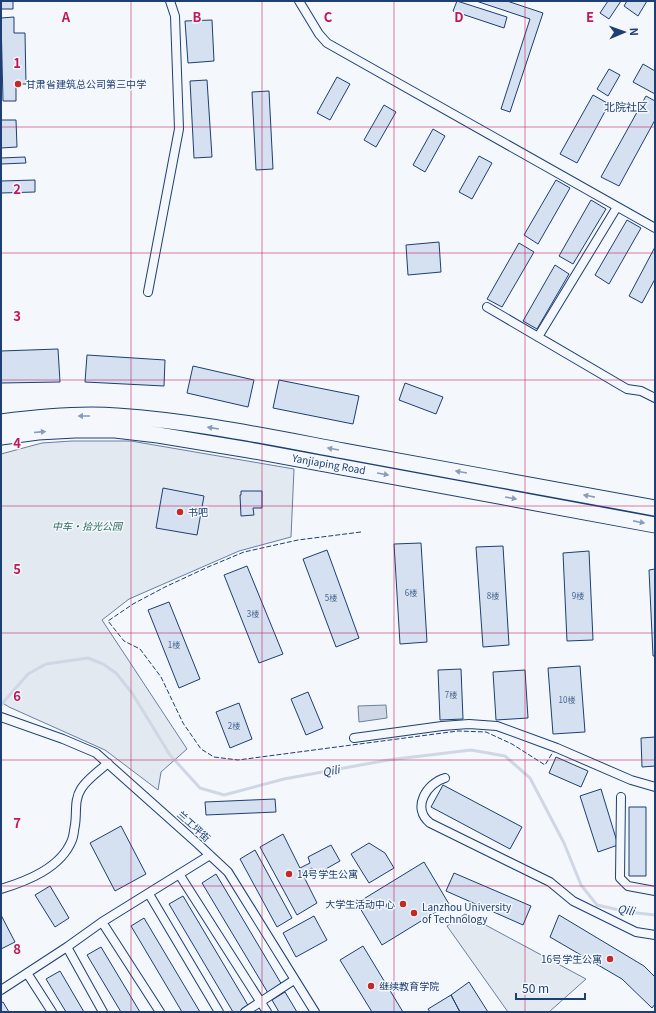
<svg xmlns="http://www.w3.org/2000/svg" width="656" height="1013" viewBox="0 0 656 1013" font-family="Georgia,'Noto Sans SC',serif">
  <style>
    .green { fill: #e3e9f0; stroke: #687fa3 }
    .water { fill: #cfd7e4; stroke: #687fa3 }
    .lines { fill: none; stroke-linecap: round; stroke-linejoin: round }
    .stream { stroke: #cfd7e4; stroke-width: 3 }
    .building { fill: #d5e0f0; stroke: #1d3f73 }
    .street-casing { stroke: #1d3f73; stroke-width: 10 }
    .highway-casing { stroke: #1d3f73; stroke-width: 17 }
    .street { stroke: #f4f7fb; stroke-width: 8 }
    .highway { stroke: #f4f7fb; stroke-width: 15 }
    .fence { stroke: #1d3f73; stroke-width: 1; stroke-dasharray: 5 2; stroke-linecap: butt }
    .oneway { fill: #889bb7 }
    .grid { fill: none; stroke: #c2185b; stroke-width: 1; stroke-opacity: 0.55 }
    .poi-dot { fill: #c62828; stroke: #f4f7fb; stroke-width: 1.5 }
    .labels { text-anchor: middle; stroke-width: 3; stroke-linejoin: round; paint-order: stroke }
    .number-label { font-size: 8px; fill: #4b6792 }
    .poi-label { font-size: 10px; fill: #1d3f73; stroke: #f4f7fb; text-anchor: start }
    .street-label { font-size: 10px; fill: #1d3f73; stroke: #f4f7fb }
    .park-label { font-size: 10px; font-style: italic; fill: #2c6c60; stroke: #f4f7fb }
    .neighbourhood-label { font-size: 11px; fill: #1d3f73; stroke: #f4f7fb }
    .water-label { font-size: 11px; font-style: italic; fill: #1d3f73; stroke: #f4f7fb }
    .grid-label { font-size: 13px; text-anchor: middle; font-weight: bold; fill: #c2185b; stroke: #f4f7fb; stroke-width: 3; stroke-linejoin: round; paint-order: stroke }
  </style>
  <rect width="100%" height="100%" fill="#f4f7fb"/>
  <!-- green -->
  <path class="green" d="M72,441H131L294,469L291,537L239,551L129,599L102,620L187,749L161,772L158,790L105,750L9,707L1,702V454L42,443Z
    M465,914L586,979L549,1012H508L447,926Z"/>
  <!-- water -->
  <path class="water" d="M386,705L387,718L359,722L358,706Z"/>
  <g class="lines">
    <!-- stream -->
    <path class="stream" d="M1,705L28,674L46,664L88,658L103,664L116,673L132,693L170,755L200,788L224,795L284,779L388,760L471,750L505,756L530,778L564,843L581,885L597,905L628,912L655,915"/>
  </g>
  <!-- building -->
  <path class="building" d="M1,1H13V9H1Z
    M457,1L507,17L504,28L453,11Z
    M476,1H507L543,13L510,112L501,109L530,19Z
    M608,1H621L609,19L600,13Z
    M627,1H647L638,16L624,6Z
    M14,17V33H25L26,84H16V101H3L1,18Z
    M212,20L214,61L188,63L185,21Z
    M643,64L655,71V94L633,82Z
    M609,69L620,75L608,96L597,89Z
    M337,77L350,84L330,120L317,113Z
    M207,80L212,157L194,158L190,81Z
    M269,91L273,169L256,170L252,92Z
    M593,95L609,104L577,163L560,154Z
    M646,96L655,101V120L619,186L601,177Z
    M384,105L396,112L376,147L364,140Z
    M1,120H16L17,147L1,148Z
    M433,129L445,136L425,172L413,165Z
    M479,156L492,163L472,199L459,192Z
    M25,157L26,163L1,164V158Z
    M35,180V192L1,193V181Z
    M556,180L570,188L538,244L524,235Z
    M591,200L606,209L573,264L559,256Z
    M627,220L641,228L609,284L595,275Z
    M439,242L441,272L408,275L406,245Z
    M519,243L534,252L502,307L487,299Z
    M655,247V279L642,303L629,296Z
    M555,265L569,274L537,329L523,321Z
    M58,349L60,382L1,383V351Z
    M87,355L165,360L164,386L85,382Z
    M193,366L254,380L248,407L187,393Z
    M279,380L359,396L353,424L273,408Z
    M405,383L443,397L436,414L399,400Z
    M163,488L204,496L197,535L156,528Z
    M241,491H262V508H253L254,515L241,516L240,495H241Z
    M421,543L427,642L400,644L394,544Z
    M503,546L509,645L483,647L476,547Z
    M327,550L359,638L336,647L303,559Z
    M589,551L593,640L567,641L563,553Z
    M247,566L283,654L259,663L224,575Z
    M655,569V656H653L649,570Z
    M169,602L200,679L179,688L148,610Z
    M580,666L585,732L553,734L548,668Z
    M461,669L463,719L440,720L438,670Z
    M525,670L528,718L496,720L493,672Z
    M308,692L323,728L306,735L291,699Z
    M239,703L252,739L230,748L216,712Z
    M655,737V766L642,767L641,738Z
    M556,757L588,771L581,787L549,773Z
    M443,785L522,827L510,849L431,807Z
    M601,789L618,845L598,852L580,796Z
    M275,799L276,812L206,815L205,802Z
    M629,807H646V876H629Z
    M121,826L146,874L115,891L90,843Z
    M283,834L300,868L310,863L308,857L331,845L340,861L315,875L312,868L302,873L317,903L297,915L260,847Z
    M369,843L385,853L394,868L369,883L351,854Z
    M255,850L292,918L277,927L240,859Z
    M424,862L449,904L382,945L357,903Z
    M454,873L531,906L523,925L446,891Z
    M216,874L282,985L268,993L202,883Z
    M50,886L69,918L55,927L35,895Z
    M183,896L249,1007L240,1012H233L169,904Z
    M1,915L15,942L1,949Z
    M559,915L644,966L655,977V1004L652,1008L622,979L550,937Z
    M314,916L327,940L296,957L283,933Z
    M144,918L200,1012H182L131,926Z
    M363,946L403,1012H372L340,960Z
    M101,947L140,1012H121L87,955Z
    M60,971L84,1012H66L46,979Z
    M469,982L488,1012H460L451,995Z
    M285,992L297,1012H279L272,1000Z
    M451,995L460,1012H430L428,1009Z
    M3,1002L9,1012H1V1003Z"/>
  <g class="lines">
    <!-- street casing -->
    <g class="street-casing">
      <path id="street" d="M299,1L319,34L327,43L655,228
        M148,292L179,129L175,16L170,1
        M487,307L627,389L641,391L655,398
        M538,337L617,207
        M1,717L63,739L96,753L198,844L228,872L315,1012
        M354,738L442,726L469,724L497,726L557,748L631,780L655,787
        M445,778C427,783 411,808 430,823L550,882L573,901L636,932L655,935
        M621,797L620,878L628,886L655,891
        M179,874L267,1012
        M1,889C27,881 61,868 72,840C74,835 74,829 75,825C77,812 74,800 81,789C86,780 100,770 108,763
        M149,894L219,1012
        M102,922L160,1012
        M67,947L103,1012
        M27,973L52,1012
        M1,990L67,947L102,922L210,855
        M245,1012L294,980"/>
    </g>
    <!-- highway casing -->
    <g class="highway-casing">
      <path id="highway" d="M1,422C39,417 79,413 117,416C193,421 269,437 344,451C448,470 551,489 655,508
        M1,437L38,432L75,430H115L158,435L249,450L655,525"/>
    </g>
    <!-- street -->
    <use href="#street" class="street"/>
    <!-- highway -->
    <use href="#highway" class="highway"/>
    <!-- fence -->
    <path class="fence" d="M361,532L298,540L244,552L208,567L165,587L133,604L108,621L124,641L140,649L161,677L183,723L201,749L214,757L238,760L458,731L486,732L512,744L545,765L553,752"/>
  </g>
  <!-- one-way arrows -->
  <defs><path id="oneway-solid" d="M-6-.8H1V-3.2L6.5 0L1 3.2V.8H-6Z"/></defs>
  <g class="oneway">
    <use href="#oneway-solid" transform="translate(84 416) rotate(-180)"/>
    <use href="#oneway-solid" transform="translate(213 428) rotate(-171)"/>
    <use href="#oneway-solid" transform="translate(40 432) rotate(-5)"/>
    <use href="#oneway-solid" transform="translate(333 449) rotate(-170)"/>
    <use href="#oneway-solid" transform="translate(461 472) rotate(-170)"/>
    <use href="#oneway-solid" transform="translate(383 474) rotate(10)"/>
    <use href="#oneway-solid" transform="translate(589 496) rotate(-169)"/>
    <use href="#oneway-solid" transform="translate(511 498) rotate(10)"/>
    <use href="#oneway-solid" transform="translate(639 522) rotate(11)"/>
  </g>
  <!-- grid -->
  <path class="grid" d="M131,1V1012M262,1V1012M394,1V1012M525,1V1012M1,127H655M1,253H655M1,380H655M1,506H655M1,633H655M1,760H655M1,886H655"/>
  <!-- markers -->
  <g class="poi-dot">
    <circle cx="18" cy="84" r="4"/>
    <circle cx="180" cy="512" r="4"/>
    <circle cx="289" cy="874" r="4"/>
    <circle cx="403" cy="904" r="4"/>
    <circle cx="414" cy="913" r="4"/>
    <circle cx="610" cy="959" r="4"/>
    <circle cx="371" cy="986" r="4"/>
  </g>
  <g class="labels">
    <!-- number labels -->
    <g class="number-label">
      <text x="411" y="596">6楼</text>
      <text x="493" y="599">8楼</text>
      <text x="578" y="599">9楼</text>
      <text x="331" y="601">5楼</text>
      <text x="253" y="617">3楼</text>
      <text x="174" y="648">1楼</text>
      <text x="451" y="698">7楼</text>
      <text x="567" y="703">10楼</text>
      <text x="234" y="729">2楼</text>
    </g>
    <!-- poi labels -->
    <g class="poi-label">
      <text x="26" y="88">甘肃省建筑总公司第三中学</text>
      <text x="188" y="516">书吧</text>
      <text x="297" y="878">14号学生公寓</text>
      <text x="395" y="908" text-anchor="end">大学生活动中心</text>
      <text x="422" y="911">Lanzhou University<tspan x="422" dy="12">of Technology</tspan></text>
      <text x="602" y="963" text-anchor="end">16号学生公寓</text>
      <text x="379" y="990">继续教育学院</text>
    </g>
    <!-- street labels -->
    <g class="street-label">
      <text transform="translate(329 464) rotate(10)" y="4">Yanjiaping Road</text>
      <text transform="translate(194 826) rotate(42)" y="4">兰工坪街</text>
    </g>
    <!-- park labels -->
    <g class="park-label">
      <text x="87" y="530">中车·拾光公园</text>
    </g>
    <!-- neighbourhood labels -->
    <g class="neighbourhood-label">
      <text x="626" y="111">北院社区</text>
    </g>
    <!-- water labels -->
    <g class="water-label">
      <text transform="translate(331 771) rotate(-11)" y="4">Qili</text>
      <text transform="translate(626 910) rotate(10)" y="4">Qili</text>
    </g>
  </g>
  <g class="grid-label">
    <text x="66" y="22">A</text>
    <text x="197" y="22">B</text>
    <text x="328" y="22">C</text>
    <text x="459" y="22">D</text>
    <text x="590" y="22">E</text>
    <text x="17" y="68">1</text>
    <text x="17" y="194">2</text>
    <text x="17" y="321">3</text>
    <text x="17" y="448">4</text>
    <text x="17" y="574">5</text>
    <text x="17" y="701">6</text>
    <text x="17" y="828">7</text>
    <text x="17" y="954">8</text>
  </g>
  <!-- border -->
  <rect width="656" height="1013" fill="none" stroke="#1d3f73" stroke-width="4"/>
  <!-- north arrow -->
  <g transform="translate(624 32) rotate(88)" stroke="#f4f7fb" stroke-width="3" paint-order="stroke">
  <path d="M0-3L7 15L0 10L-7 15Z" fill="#1d3f73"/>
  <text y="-6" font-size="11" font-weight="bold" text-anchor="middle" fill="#1d3f73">N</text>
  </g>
  <!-- scale -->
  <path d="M516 993v6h69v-6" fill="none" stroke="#1d3f73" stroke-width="2"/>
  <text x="522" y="993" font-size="12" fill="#1d3f73" stroke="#f4f7fb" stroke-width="3" paint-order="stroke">50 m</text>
</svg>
